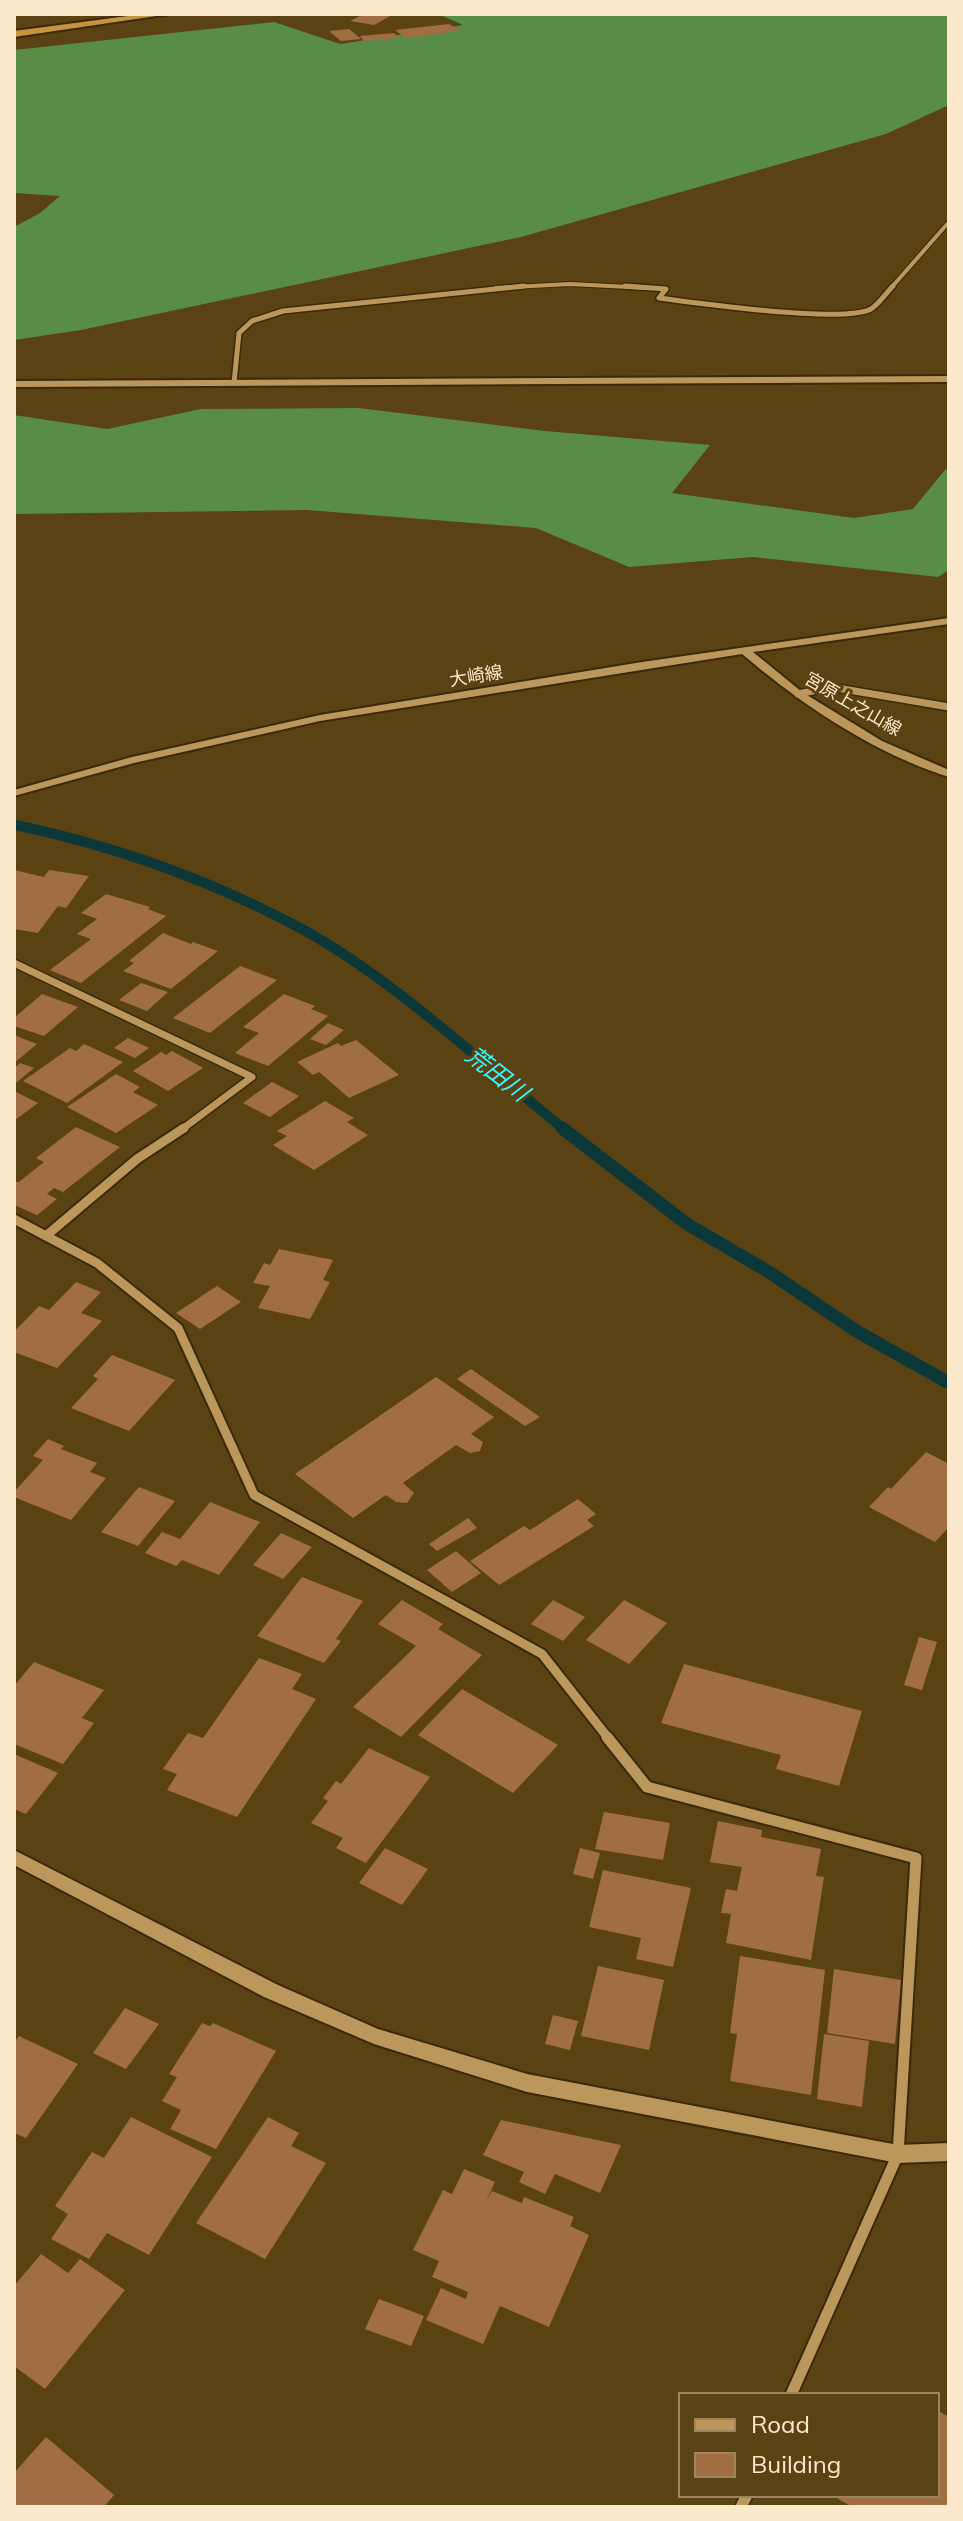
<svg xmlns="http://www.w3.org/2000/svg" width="963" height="2521" viewBox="0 0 963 2521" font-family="Mulish,'Noto Sans JP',sans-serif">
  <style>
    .forest { fill: #588c47 }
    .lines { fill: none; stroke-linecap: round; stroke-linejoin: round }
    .stream-far1 { stroke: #0c3739; stroke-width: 10 }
    .stream { stroke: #0c3739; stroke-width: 13 }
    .building { fill: #a16d43 }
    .minor-far4-casing { stroke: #3b2909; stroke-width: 6 }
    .minor-far3-casing { stroke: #3b2909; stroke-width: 8 }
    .minor-far2-casing { stroke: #3b2909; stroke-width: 10 }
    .minor-far1-casing { stroke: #3b2909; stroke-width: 13 }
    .minor-casing { stroke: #3b2909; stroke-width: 15 }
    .tertiary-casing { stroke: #3b2909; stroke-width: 4 }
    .trunk-casing { stroke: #3b2909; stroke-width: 4 }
    .minor-far4 { stroke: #bb975c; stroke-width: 4 }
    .minor-far3 { stroke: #bb975c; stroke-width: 5 }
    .minor-far2 { stroke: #bb975c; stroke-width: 7 }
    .minor-far1 { stroke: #bb975c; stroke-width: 9 }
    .minor { stroke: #bb975c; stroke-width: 11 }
    .tertiary { fill: #bb975c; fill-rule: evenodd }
    .trunk { fill: #c4943f; fill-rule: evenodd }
    .labels { text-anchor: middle; stroke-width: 6; stroke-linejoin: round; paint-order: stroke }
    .far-street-label { font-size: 18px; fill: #fce9cb; stroke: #5b4213 }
    .water-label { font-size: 24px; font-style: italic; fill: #33f7fe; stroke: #5b4213 }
  </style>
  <rect width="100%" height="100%" fill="#5b4213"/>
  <!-- forest -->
  <path class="forest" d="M438,14H949V105L886,134L521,237L81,330L14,340V227L40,213L60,196L14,193V50L274,22L340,44L463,25Z
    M359,408L545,431L710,445L672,493L854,518L913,509L945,470L949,469V570L938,577L753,557L629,567L536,528L307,510L14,514V415L107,429L201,409Z"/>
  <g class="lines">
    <!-- stream-far1 -->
    <path class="stream-far1" d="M16,825C114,846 211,880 300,928C391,977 483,1064 565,1130"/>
    <!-- stream -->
    <path class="stream" d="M562,1128L687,1224L769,1272L858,1332L949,1383"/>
  </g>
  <!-- building -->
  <path class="building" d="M364,14H394L374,25L350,21Z
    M449,24L460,31L406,38L395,30Z
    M349,29L361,39L341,41L329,31Z
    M394,33L398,38L364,41L360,36Z
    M14,870L44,877L49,870L89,876L66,908L58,906L38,933L14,929Z
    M106,894L150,907L148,909L166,916L81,983L50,970L91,939L77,934L97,919L81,913Z
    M163,933L191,944L193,942L218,951L171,989L123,971L134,963L129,961Z
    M240,966L277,980L210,1033L173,1018Z
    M141,983L168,992L147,1011L119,1000Z
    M42,994L78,1007L44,1036L14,1026V1018Z
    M284,994L315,1006L311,1009L328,1016L268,1066L235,1053L259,1033L243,1027Z
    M328,1023L344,1030L326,1045L310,1039Z
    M14,1035L37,1044L14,1063Z
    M128,1038L149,1048L135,1058L114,1048Z
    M356,1040L399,1075L349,1098L319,1072L313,1075L297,1062L338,1043L341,1046Z
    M84,1044L123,1062L67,1103L23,1081L70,1048L76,1051Z
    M172,1051L203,1068L168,1091L133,1071L161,1052L166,1055Z
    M20,1063L34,1068L17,1082L14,1081V1068Z
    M116,1074L140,1087L133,1092L158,1105L116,1133L67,1107Z
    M272,1082L299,1096L270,1117L243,1103Z
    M14,1091L38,1103L14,1121Z
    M325,1101L354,1118L347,1122L368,1135L314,1170L273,1145L287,1136L277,1131Z
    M76,1127L120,1147L63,1192L54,1188L47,1194L57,1199L37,1215L14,1205V1182H19L44,1162L36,1158Z
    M279,1249L333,1260L323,1280L330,1282L310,1319L258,1308L270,1286L253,1283L264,1263L270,1265Z
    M76,1282L101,1292L81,1313L102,1321L57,1368L14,1352V1332L39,1306L49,1310Z
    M217,1286L241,1302L200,1329L176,1313Z
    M112,1355L175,1380L129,1431L71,1408L98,1379L93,1376Z
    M471,1369L540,1417L525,1426L457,1379Z
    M436,1377L494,1417L471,1434L483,1442L480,1451L470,1453L456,1445L403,1483L414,1493L407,1503L396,1502L386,1495L353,1518L295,1474Z
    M48,1439L64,1446L61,1449L97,1463L90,1472L106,1478L71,1520L14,1497V1492L43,1460L33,1456Z
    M926,1452L949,1464V1527L935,1542L869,1507L888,1487L891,1489Z
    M139,1487L175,1501L138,1546L101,1532Z
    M578,1499L596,1514L587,1520L594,1526L499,1585L470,1561L524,1526L530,1530Z
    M210,1502L260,1522L219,1575L182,1560L176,1566L145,1553L162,1532L180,1539Z
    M468,1518L477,1528L437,1551L429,1544Z
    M281,1533L312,1547L283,1579L253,1565Z
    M456,1551L481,1573L452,1592L427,1570Z
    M302,1577L363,1601L336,1639L341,1641L324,1663L257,1636Z
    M402,1600L443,1624L438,1629L482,1655L401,1737L353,1707L416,1646L378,1624Z
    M553,1600L585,1617L563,1641L531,1624Z
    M624,1600L667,1623L629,1664L586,1640Z
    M919,1637L937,1642L922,1690L904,1685Z
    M259,1658L302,1674L292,1689L316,1699L237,1817L167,1790L177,1774L163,1769L188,1733L203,1738Z
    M34,1662L104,1690L82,1718L94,1723L63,1764L14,1744V1686Z
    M684,1664L862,1711L839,1786L776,1769L781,1755L661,1723Z
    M462,1689L558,1745L513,1793L418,1735Z
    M369,1748L430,1777L366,1863L336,1848L343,1838L311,1823L328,1801L323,1798L336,1781L341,1784Z
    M14,1754L58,1773L26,1814L14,1809Z
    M604,1812L670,1823L663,1860L595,1849Z
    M718,1821L762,1830L761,1837L821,1849L816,1876L824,1877L811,1960L726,1943L731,1914L721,1913L726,1889L737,1891L742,1867L710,1862Z
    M385,1848L428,1869L402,1905L359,1883Z
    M580,1848L600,1853L593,1879L573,1874Z
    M603,1870L691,1888L673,1967L636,1959L641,1938L589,1927Z
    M740,1956L825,1970L811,2095L730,2081L737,2034L730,2033Z
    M598,1966L664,1980L649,2050L581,2036Z
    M834,1969L901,1980L895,2044L827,2033Z
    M125,2008L159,2024L126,2069L93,2053Z
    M553,2015L578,2021L570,2050L545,2044Z
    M202,2023L210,2026L213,2023L276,2051L216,2149L170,2129L181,2110L162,2101L177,2077L169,2074Z
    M824,2034L869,2041L862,2107L817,2099Z
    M19,2036L78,2064L26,2138L14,2133V2043Z
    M131,2117L212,2157L149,2255L107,2233L89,2259L51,2239L68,2214L55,2206L92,2152L104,2158Z
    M268,2117L299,2133L291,2146L326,2163L265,2259L196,2223Z
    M501,2120L621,2145L600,2193L555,2174L545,2194L519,2182L524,2172L483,2155Z
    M464,2169L495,2182L486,2202L492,2191L522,2203L524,2197L574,2217L570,2226L589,2235L549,2327L500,2306L483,2344L426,2320L441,2288L466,2299L468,2292L432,2277L439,2261L413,2250L443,2190L452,2194Z
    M41,2254L68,2273L80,2259L125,2290L45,2389L14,2366V2286Z
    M379,2299L424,2316L411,2346L365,2329Z
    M937,2410L949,2417V2507H853L838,2499L840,2495H937Z
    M46,2437L114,2495L104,2507H14V2473Z"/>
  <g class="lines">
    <!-- minor-far4 casing -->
    <g class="minor-far4-casing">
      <path id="minor-far4" d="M496,288L570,284L649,288
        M891,288L949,222"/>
    </g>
    <!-- minor-far3 casing -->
    <g class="minor-far3-casing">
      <path id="minor-far3" d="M625,286L666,289L659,298C696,303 843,324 871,309C879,304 887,292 893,286
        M234,383L239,333L252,321L283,311L524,286"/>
    </g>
    <!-- minor-far2 casing -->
    <g class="minor-far2-casing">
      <path id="minor-far2" d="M798,694L831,687L949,707
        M14,963L252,1077L181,1130"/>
    </g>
    <!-- minor-far1 casing -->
    <g class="minor-far1-casing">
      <path id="minor-far1" d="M14,1219L97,1263L178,1328L254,1495L542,1654L609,1739
        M47,1235L137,1159L184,1128"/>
    </g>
    <!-- minor casing -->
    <g class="minor-casing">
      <path id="minor" d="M607,1737L647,1787L916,1858L898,2154L791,2395
        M741,2507L747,2495"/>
    </g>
    <!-- tertiary casing -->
    <g class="tertiary-casing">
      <path id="tertiary" d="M949,376V382L14,387V381Z
        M949,618V624L753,652L802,692L882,741L949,770V777C873,753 802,705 742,654L320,721L134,763L14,796V790L132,757L320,715L642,662Z
        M14,1850L278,1985L378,2029L527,2074L898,2145L949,2143V2161L898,2163L527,2092L374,2044L264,1997L14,1865Z"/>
    </g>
    <!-- trunk casing -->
    <g class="trunk-casing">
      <path id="trunk" d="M143,14H170L14,37V31Z"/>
    </g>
    <!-- minor-far4 -->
    <use href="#minor-far4" class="minor-far4"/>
    <!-- minor-far3 -->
    <use href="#minor-far3" class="minor-far3"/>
    <!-- minor-far2 -->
    <use href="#minor-far2" class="minor-far2"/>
    <!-- minor-far1 -->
    <use href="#minor-far1" class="minor-far1"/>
    <!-- minor -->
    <use href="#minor" class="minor"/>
    <!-- tertiary -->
    <use href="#tertiary" class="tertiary"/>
    <!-- trunk -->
    <use href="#trunk" class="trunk"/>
  </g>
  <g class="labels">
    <!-- far-street labels -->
    <g class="far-street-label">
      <text transform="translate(476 676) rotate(-9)" y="6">大崎線</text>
      <text transform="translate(853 704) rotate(30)" y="6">宮原上之山線</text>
    </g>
    <!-- water labels -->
    <g class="water-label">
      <text transform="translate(497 1074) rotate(38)" y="8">荒田川</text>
    </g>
  </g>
  <!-- border -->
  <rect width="963" height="2521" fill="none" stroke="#fce9cb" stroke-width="32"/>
  <!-- legend -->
  <rect x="679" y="2393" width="260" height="104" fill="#5b4213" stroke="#9b855d" stroke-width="2"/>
  <rect x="695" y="2419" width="40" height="12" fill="#bb975c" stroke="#9b855d" stroke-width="2"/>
  <text x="751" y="2433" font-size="24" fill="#fce9cb">Road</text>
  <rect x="695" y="2453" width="40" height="24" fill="#a16d43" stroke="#9b855d" stroke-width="2"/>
  <text x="751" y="2473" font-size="24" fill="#fce9cb">Building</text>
</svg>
